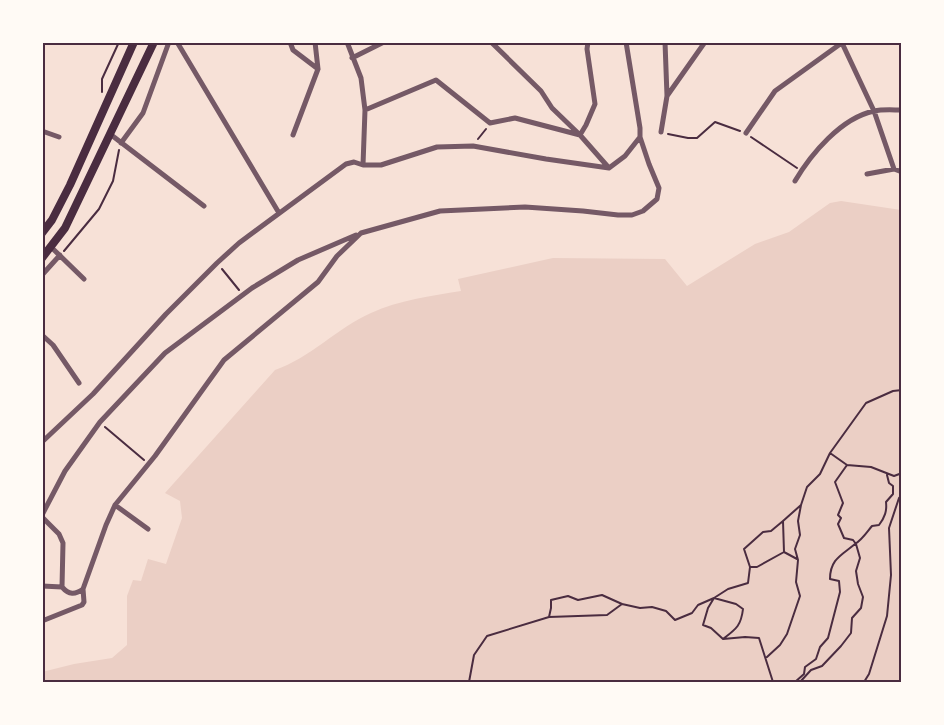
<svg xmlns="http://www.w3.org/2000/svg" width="944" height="725" viewBox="0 0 944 725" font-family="Arial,sans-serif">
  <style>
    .green { fill: #ebcfc5 }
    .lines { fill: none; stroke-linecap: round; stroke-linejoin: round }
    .path { stroke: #4a2c40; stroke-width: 2 }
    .minor { stroke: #755966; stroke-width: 5 }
    .primary { stroke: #4a2c40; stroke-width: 8 }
    .neatline { fill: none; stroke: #4a2c40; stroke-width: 2 }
  </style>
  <rect width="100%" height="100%" fill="#f7e1d7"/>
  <!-- green -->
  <path class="green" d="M841,201L901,210V682H43L42,672L74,664L112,658L127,645V596L133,580L141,581L148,559L166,564L182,518L180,501L165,493L275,370C310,358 337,328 371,313C399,300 431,296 461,291L458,279L553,258L665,259L687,286L755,244L789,232L830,203Z"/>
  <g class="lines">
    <!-- path -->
    <path class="path" d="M102,92V79L119,42
      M668,134L688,138H697L715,122L740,131
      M751,137L797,168
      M478,139L486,129
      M64,251L99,209L113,181L119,150
      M222,269L239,290
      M105,427L144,460
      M847,465L871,467L894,476L902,473
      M784,552L797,559
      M750,567L744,549L763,532L771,531L783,521
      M549,617L551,608V600L568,596L578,600L602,595L622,604
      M723,639C736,629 741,626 743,609L736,604L714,598L708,608L703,625L711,628L723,639L745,637L759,638L773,682
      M767,657L780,645L787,634L800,596L796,582L798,560L795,549L800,535L798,521L801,505
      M469,682L474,655L487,636L549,617L607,615L622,604L640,608L652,607L666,611L675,620L692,613L698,605L714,598L728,589L748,583L750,567H757L784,552L783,521L801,505L807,487L820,474L830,453L866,403L893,391L902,390
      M795,682L804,674L805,667L816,659L820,647L828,638L840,592L839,581L830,579C830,559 842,555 855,544C862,540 867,532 872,526L879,525C885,517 887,511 886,502L893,494V486L889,483L887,475
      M800,682L811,670L822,666L841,646L851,633L852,618L861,608L863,597L858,584L856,571L860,558L856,544L853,540L844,538L838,524L841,518L838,515L843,503L835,482L847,465L830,453
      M864,682L869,674L887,616L891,575L889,528L899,498L902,495"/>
    <!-- minor -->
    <path class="minor" d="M177,42L279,213
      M290,42L293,50L318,69
      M347,42L361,78L365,110L363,165
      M491,42L541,91L552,108L580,135L609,168L625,156L640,137
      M842,43L874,111L894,169
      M352,58L384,42
      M667,96L705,42
      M365,110L436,80L490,123L515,118L580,135L586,125L595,104L587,49L588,42
      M42,131L59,137
      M661,132L667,96L665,42
      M746,133L775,91L843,42
      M110,134L204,206
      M293,135L318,69L315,42
      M121,143L143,113L169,42
      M867,174L894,169L902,172
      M795,181C811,154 841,118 874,111C883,109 893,110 902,110
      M51,247L84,279
      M42,275L60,255
      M42,335L53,345L79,383
      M42,442L93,394L166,314L217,263L239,243L346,164L354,162L363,165H381L437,147L473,146L546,159L609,168
      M115,505L148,529
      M42,515L65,471L100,422L165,353L252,288L298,260L356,235
      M42,517L59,534L63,543L62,587C69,595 75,595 83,589L106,525L115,505L155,456L224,360L318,282L337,256L361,233L440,211L525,207L583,211L618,215H632L643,211L657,199L659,188L649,164L640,137V128L626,42
      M42,586L62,587
      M42,621L82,605L84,602L83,589"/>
    <!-- primary -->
    <path class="primary" d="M42,233L52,220L70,185L134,42
      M42,258L65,228L154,42"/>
  </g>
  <!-- border -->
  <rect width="944" height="725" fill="none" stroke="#fffaf5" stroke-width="88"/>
  <rect x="44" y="44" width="856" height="637" class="neatline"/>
</svg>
